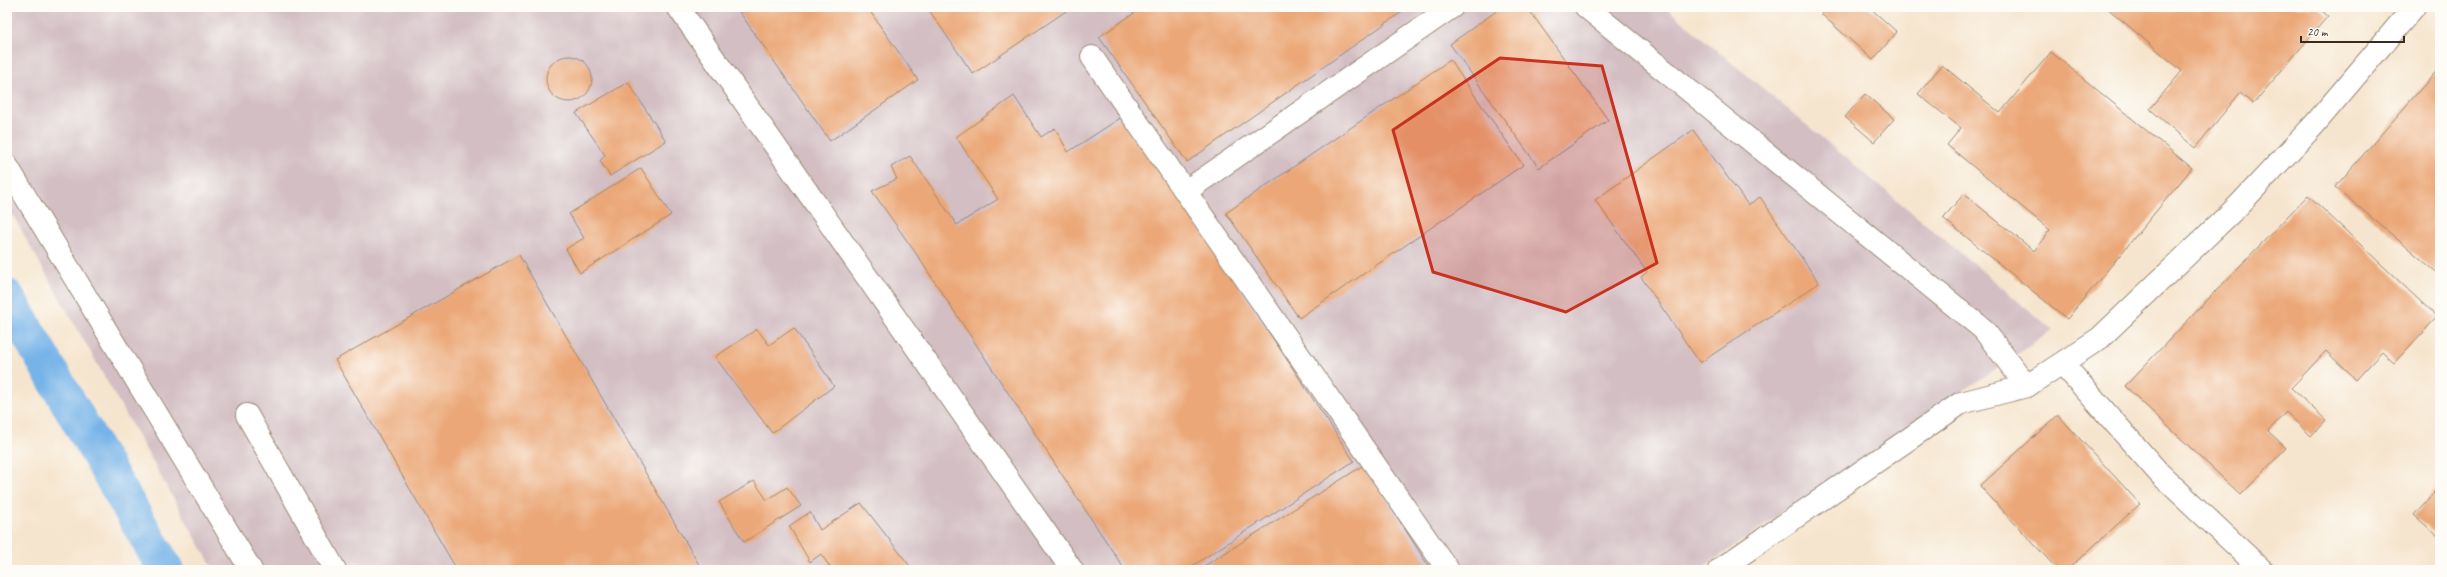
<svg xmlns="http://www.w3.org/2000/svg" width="2447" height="577" viewBox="0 0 2447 577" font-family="Caveat,sans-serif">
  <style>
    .industrial { fill: #d2bec3 }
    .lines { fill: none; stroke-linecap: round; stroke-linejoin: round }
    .canal { stroke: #76b3e8; stroke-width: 36 }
    .building { fill: #eba777 }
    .minor-casing { stroke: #988876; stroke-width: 24 }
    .major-casing { stroke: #988876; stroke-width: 24 }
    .minor { stroke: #fff; stroke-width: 22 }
    .major { stroke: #fff; stroke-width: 22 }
    .marked { fill: #c8321e; fill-opacity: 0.2; stroke: #c8321e; stroke-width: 3; stroke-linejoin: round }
  </style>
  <rect width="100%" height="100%" fill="#fdfcf7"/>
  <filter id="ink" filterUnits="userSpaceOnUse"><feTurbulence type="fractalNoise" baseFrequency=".025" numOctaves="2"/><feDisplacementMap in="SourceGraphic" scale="8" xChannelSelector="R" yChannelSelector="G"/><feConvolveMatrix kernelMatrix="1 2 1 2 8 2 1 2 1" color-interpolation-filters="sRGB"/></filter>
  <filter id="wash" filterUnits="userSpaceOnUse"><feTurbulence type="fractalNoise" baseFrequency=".012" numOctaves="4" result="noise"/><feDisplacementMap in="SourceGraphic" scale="16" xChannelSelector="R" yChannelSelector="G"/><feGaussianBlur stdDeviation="0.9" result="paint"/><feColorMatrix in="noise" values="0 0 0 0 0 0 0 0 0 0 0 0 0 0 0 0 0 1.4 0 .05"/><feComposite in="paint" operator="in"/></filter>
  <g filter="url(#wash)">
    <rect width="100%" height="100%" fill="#f6e5ce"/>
    <!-- industrial -->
    <path class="industrial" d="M7,7H1665L2053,330L1699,570H214L7,205Z"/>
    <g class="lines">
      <!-- canal -->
      <path class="canal" d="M7,297L166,570"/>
    </g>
    <g id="blocks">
      <!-- building -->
      <path class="building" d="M736,7H867L918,80L830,141Z
        M927,7H1072L973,74Z
        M1143,7H1409L1187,162L1099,37Z
        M1502,7H1527L1608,120L1539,168L1450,44Z
        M1827,7H1869L1897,32L1873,60L1821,14Z
        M2106,7H2317L2328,16L2253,104L2240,93L2195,148L2150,109L2182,71Z
        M2051,52L2192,168L2067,319L1943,218L1964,194L2034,251L2050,230L1947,145L1961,128L1918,94L1942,65L2000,113Z
        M546 79a23 23 0 1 1 46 0a23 23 0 1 1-46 0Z
        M1450,60L1523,165L1299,318L1226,213Z
        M2440,67V275L2335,187Z
        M628,82L666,141L610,176L600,161L605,155L576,113Z
        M1865,94L1894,119L1874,142L1845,117Z
        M1014,96L1041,137L1055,128L1068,152L1125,115L1354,461L1186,570H1125L915,252L872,191L897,179L891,167L910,156L957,225L998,199L956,137Z
        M1693,130L1748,205L1760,197L1819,283L1700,363L1641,277L1647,272L1595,200Z
        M641,168L671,215L580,273L566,249L584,238L569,214Z
        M2308,195L2437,317L2394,363L2382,352L2356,380L2326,351L2291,388L2326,420L2311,436L2286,412L2268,431L2286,448L2241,495L2125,386Z
        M519,255L702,570H457L335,360Z
        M794,328L834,386L772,433L715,357L757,329L769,345Z
        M2058,415L2140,504L2067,570H2058L1980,486Z
        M1364,465L1431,570H1198Z
        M754,481L767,500L787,487L801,506L744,542L719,502Z
        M2440,485V538L2414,515Z
        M861,503L913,570H832L821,554L810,562L789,526L810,512L820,530Z"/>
    </g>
  </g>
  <g filter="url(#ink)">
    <use href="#blocks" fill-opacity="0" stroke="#988876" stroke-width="1"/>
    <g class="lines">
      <!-- minor casing -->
      <g class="minor-casing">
        <path id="minor" d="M678,7L1072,570
          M1586,7L1983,329L2027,386
          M1092,57L1448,570
          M7,166L251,570
          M1186,191L1452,7
          M2063,364L2159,473L2262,570
          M247,415L335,570"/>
      </g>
      <!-- major casing -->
      <g class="major-casing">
        <path id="major" d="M1719,570L1961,403L2027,386L2100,338L2239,205L2314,125L2414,7"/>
      </g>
      <!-- minor -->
      <use href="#minor" class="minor"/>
      <!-- major -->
      <use href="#major" class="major"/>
    </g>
  </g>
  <!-- marked area -->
  <path class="marked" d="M1500,58L1602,66L1657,263L1566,312L1433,272L1393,130Z"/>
  <!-- margin -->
  <rect width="2447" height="577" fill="none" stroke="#fdfcf7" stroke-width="24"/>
  <!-- scale -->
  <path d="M2301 36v6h103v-6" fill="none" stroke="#3b2a1e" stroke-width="2"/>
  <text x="2307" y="36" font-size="12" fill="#3b2a1e" stroke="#fdfcf7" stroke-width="3" paint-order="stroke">20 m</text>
</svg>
